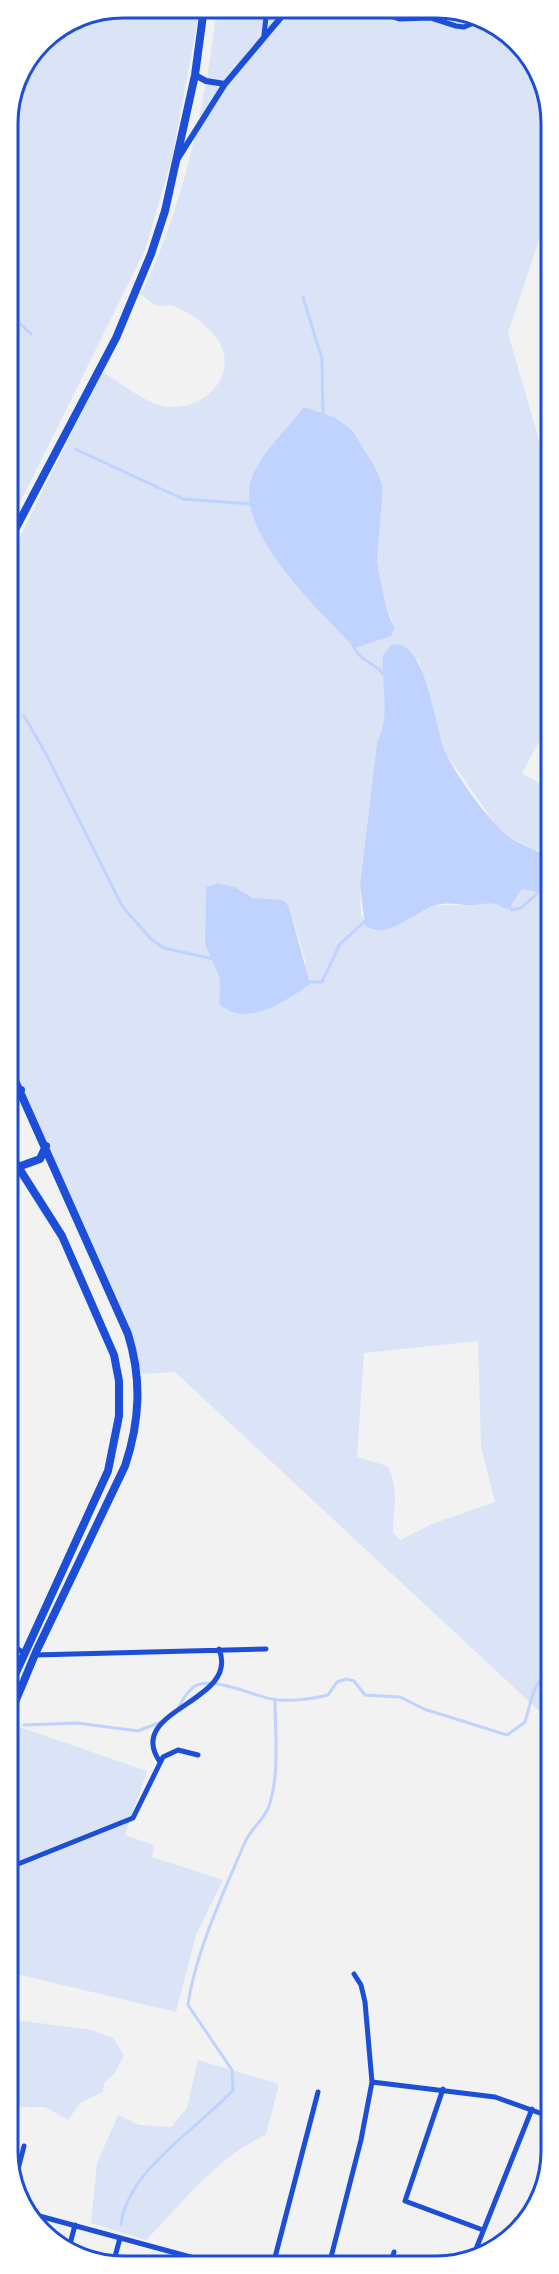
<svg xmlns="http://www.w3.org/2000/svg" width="559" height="2274" viewBox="0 0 559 2274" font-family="'Times New Roman',serif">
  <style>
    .green { fill: #dbe4f7; fill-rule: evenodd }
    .water { fill: #bfd3fe }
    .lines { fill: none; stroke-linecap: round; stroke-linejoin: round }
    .stream { stroke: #bfd3fe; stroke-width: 3 }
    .minor { stroke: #1d4ed8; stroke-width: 5 }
    .tertiary { stroke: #1d4ed8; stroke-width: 6 }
    .primary { stroke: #1d4ed8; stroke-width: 8 }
    .rim { fill: none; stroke: #1d4ed8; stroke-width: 3 }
  </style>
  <rect width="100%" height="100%" fill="#f2f2f2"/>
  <!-- green -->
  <path class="green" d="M123,8H200L172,158L145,250L8,527V115L41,41L79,16Z
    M217,8L459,10L523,46L550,107L551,204L508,333L551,482V743L541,738L522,773L551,790V833L541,852L515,840L498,828L447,755L437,729L419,661L391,645L383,655C382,685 391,715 377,742L360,885L361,914L370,930C394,932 402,918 422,909C440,902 455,907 474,905C486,904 493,901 505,909L510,906L522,889L551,895V1722L175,1372L141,1374L131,1332L8,1055V561L102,372C119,381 145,403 163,406C203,414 244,373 215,336C205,323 189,312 174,306C168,304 161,307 156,305C151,304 145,297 141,294C183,210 206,101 217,8ZM304,407L334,417L352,430L375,467L383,487L377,562L386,607L393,621L382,637L355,647L286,570L262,462L270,448ZM218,883C232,886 243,894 255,898C268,902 277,900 289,907L306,963L291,997C267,1008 242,1025 219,1004L220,979L205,943L206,887ZM478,1341L481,1447L495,1502L432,1524L400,1540L393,1532C393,1510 400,1486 387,1466L357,1457L364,1353Z
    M8,1723L147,1771L125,1835L154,1845L152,1857L223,1880L196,1935L176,2012L8,1972Z
    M8,2019L92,2030L113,2038L124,2055L115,2073L104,2083L103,2092L81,2102L68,2120L45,2107H9Z
    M198,2060L279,2084L266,2135C217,2156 183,2203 146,2240L91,2223L97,2163L118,2115L139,2125L171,2127L187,2108Z"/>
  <!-- water -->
  <path class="water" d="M304,407L334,417L352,430L375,467L383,487L377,562L386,607L394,628L391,636L355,648C321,612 232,531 252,477C263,451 287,429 304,407Z
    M397,644C428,649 434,727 446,753C456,776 493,828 514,840C526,847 539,850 551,859V895L522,889L510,907L505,909C494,901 486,904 474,905C463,906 452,902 441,904C417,907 386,944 365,925L360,885L377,742C391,715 381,685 383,655L391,645Z
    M218,883L234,887L253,898L283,900L289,907L310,984C286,1001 246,1029 219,1004L220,979L205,944L206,887Z"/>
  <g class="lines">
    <!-- stream -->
    <path class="stream" d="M303,297L322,359L323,416
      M8,313L31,334
      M75,449L183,499L251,504
      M352,643C362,666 374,660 384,675
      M24,716L45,752L122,906L151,939L164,948L213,959
      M505,904L512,910L521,908L540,891
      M306,982H322L340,944L365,921
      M178,1708C182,1701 187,1691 195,1686C213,1676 254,1696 272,1699C288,1702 313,1699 328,1695L337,1682L346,1679L354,1681L365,1695L400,1697L424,1709L507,1735L525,1722L533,1693L551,1660
      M24,1725L77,1723L138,1731L161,1722
      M121,2224C128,2169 198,2129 233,2090L232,2070L188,2005C195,1953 225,1889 246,1840C252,1828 265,1818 269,1806C280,1773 275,1734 275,1700
      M123,2255L126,2264"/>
    <!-- minor -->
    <path class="minor" d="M371,9L399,19L431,18L456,26L464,27L479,21
      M264,35L267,8
      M8,1642L24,1653
      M35,1655L266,1649
      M160,1762C123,1709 241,1703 219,1649
      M8,1868L133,1818L163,1757L178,1750L198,1755
      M372,2082L495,2097L551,2117
      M443,2089L405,2201L483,2230
      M15,2181L24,2146
      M32,2214L220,2265
      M69,2248L75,2225
      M474,2254L532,2109
      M113,2264L120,2238
      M273,2265L318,2092
      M329,2265L361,2140L372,2082L365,2002L361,1985L354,1974
      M390,2265L394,2252"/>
    <!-- tertiary -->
    <path class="tertiary" d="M195,75L206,81L225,84
      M177,160L225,84L288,9"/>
    <!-- primary -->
    <path class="primary" d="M8,543L116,338L151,254L165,211L195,75L204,8
      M8,1065L128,1334C142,1379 140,1421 125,1466L36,1652L8,1719
      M8,1090H21
      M8,1151L62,1236L114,1355L119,1381V1416L108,1471L8,1690
      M18,1167L40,1159L46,1146"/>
  </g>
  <!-- crop -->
  <path d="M0 0H559V2274H0ZM123 18H436A105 105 0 0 1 541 123V2151A105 105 0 0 1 436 2256H123A105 105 0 0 1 18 2151V123A105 105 0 0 1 123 18Z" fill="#fff" fill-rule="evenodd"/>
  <path class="rim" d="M123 18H436A105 105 0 0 1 541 123V2151A105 105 0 0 1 436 2256H123A105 105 0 0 1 18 2151V123A105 105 0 0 1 123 18Z"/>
</svg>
